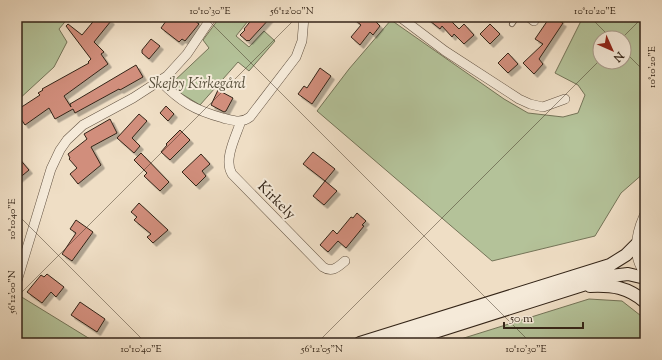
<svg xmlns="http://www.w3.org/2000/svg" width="662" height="360" viewBox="0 0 662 360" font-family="'Sorts Mill Goudy',serif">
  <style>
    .green { fill: #b4c299; stroke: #747458; fill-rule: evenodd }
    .building { fill: #d18e7b; stroke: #342518; filter: url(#shadow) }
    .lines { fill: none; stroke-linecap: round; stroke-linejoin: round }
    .service-casing { stroke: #635343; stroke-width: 6 }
    .minor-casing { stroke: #635343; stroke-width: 10 }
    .tertiary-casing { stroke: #635343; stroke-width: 12 }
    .secondary-casing { stroke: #342518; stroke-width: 14 }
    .service { stroke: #f5ead9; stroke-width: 4.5 }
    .minor { stroke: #f5ead9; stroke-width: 9 }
    .tertiary { stroke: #f5ead9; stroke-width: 11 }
    .secondary { stroke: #f5ead9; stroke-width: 12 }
    .ticks { fill: none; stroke: #342518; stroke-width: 1; stroke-opacity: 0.45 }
    .labels { text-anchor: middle; stroke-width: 4; stroke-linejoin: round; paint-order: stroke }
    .park-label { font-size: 15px; font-style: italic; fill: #544c38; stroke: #f5ead9 }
    .street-label { font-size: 15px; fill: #342518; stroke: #f5ead9 }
    .neatline { fill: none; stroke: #342518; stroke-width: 1.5 }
    .ticks-label { font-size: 10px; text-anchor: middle; fill: #342518 }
  </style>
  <defs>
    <filter id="shadow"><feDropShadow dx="3.5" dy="3.5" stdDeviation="0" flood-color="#0004"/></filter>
  </defs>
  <rect width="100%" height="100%" fill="#efdec5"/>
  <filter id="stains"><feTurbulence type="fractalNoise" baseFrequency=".005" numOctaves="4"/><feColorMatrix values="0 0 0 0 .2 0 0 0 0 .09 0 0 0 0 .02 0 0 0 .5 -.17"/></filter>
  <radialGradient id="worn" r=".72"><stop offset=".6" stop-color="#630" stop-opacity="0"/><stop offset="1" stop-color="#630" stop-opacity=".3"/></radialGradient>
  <!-- green -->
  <path class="green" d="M17,17H69L59,29L67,42L54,67L17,101Z
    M220,17H249L248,21L236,36L249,47L264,31L275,41L249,71L238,62L200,105L172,88V83L209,48L203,40Z
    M583,17H645V172L621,193L595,236L492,261L317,111L349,69L391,20L504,99L528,113L563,117L578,113L585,95L578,85L555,73ZM600,38H624V62H600Z
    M20,296L90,339L88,343H17V301Z
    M589,299L622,301L645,319V343H448Z"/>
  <!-- building -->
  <path class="building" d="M97,17H106L111,21L94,42L104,52L101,54L108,64L64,96L71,107L70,104L136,65L143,77L120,90L119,89L75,113L73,109L55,119L49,108L25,125L17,113V110L40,95L38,93L43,90L42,89L89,63L88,62L91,59L66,26L68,24L82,35Z
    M169,17H198L195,21L199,24L185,41L182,39L179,42L161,28Z
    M254,17H271L249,41L248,40L247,41L240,35L245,30L244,29Z
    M351,17H371L380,26L373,35L370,32L360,45L351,37L361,25Z
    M425,17H449L448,18L459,29L464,24L474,35L464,44L454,34L452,37L442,26L440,29Z
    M550,17H562L559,21L563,23L539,59L543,64L534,74L523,63L543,44L535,39Z
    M490,24L500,34L490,44L480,34Z
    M151,39L160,46L149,59L142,53V50Z
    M508,53L518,64L508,73L498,63Z
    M320,68L331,76L312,104L298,94L304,86L307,88Z
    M218,90L233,98L226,111L224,112L211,105Z
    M166,106L174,114L168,121L160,113Z
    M139,114L147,121L132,138L140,146L134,153L117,138Z
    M110,119L117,133L91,147L101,165L78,184L70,174L77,168L69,159L70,158L68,154L87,139L84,134Z
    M180,130L190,140L170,160L161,152L167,145L166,144Z
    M313,152L335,169L325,181L303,164Z
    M141,153L169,182L160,191L144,176L147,173L134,160Z
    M201,154L210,164L202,171L206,176L196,186L182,172Z
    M17,156L29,170L17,180Z
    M325,181L337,191L324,205L313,196Z
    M139,203L168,230L153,243L147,237L151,234L134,220L137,217L131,212Z
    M357,213L366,221L362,225L364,226L346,248L338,241L328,252L320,245L333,230L337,234L351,217L353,218Z
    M76,220L93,232L72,261L62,254L76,233L70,229Z
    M47,274L64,287L56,297L51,292L42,303L27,292L41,275L44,277Z
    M80,302L105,319L97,332L71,315Z"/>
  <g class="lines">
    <!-- service casing -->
    <g class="service-casing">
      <path id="service" d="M512,24L517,17"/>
    </g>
    <!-- minor casing -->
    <g class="minor-casing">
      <path id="minor" d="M400,17L445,51L519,99L530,104L543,107L565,99
        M529,17L534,21
        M160,81C181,102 194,110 223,118C232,120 241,124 250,117L296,57L302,41L304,17
        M241,121C236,136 223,160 232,174L323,267C332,273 338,267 345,261
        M17,281L51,169L60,150L67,140L83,125L133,98L167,76L187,54L212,17"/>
    </g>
    <!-- tertiary casing -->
    <g class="tertiary-casing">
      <path id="tertiary" d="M645,216C637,234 633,255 645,272"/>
    </g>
    <!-- secondary casing -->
    <g class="secondary-casing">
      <path id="secondary" d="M590,286C612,285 628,287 645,302
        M360,343L610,265L626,255L637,244
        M400,343L611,276L628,274L645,278"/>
    </g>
    <!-- service -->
    <use href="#service" class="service"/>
    <!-- minor -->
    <use href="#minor" class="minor"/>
    <!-- tertiary -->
    <use href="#tertiary" class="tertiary"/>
    <!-- secondary -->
    <use href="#secondary" class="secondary"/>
  </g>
  <!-- ticks -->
  <path class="ticks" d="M205,17L531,343M590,17L611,38M622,38L643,17M624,51L645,72M17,214L146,343M17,297L297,17M317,343L600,60"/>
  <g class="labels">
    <!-- park labels -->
    <g class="park-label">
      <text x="197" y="88">Skejby Kirkegård</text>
    </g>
    <!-- street labels -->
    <g class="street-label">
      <text transform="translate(277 200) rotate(45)" y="5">Kirkely</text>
    </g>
  </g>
  <!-- margin -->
  <rect width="662" height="360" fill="none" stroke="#efdec5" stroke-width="44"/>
  <!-- north arrow -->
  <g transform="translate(612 50) rotate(135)"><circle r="19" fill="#f5ead9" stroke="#a89b8c"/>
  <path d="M0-3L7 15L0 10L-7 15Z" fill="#8f2418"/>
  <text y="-6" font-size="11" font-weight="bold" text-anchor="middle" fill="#342518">N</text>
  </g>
  <!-- scale -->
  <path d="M504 322v6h79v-6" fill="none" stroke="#342518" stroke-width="2"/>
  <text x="510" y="322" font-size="12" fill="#342518" stroke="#f5ead9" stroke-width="3" paint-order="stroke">50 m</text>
  <rect x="22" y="22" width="618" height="316" class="neatline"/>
  <g class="ticks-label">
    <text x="210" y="14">10°10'30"E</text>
    <text x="292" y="14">56°12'00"N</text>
    <text x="595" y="14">10°10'20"E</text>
    <text transform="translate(651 67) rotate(-90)" y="4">10°10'20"E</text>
    <text transform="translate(11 219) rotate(-90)" y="4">10°10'40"E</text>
    <text transform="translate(11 292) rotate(-90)" y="4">56°12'00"N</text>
    <text x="141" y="352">10°10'40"E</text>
    <text x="322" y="352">56°12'05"N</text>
    <text x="526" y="352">10°10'30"E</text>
  </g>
  <rect width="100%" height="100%" filter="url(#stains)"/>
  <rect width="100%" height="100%" fill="url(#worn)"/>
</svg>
